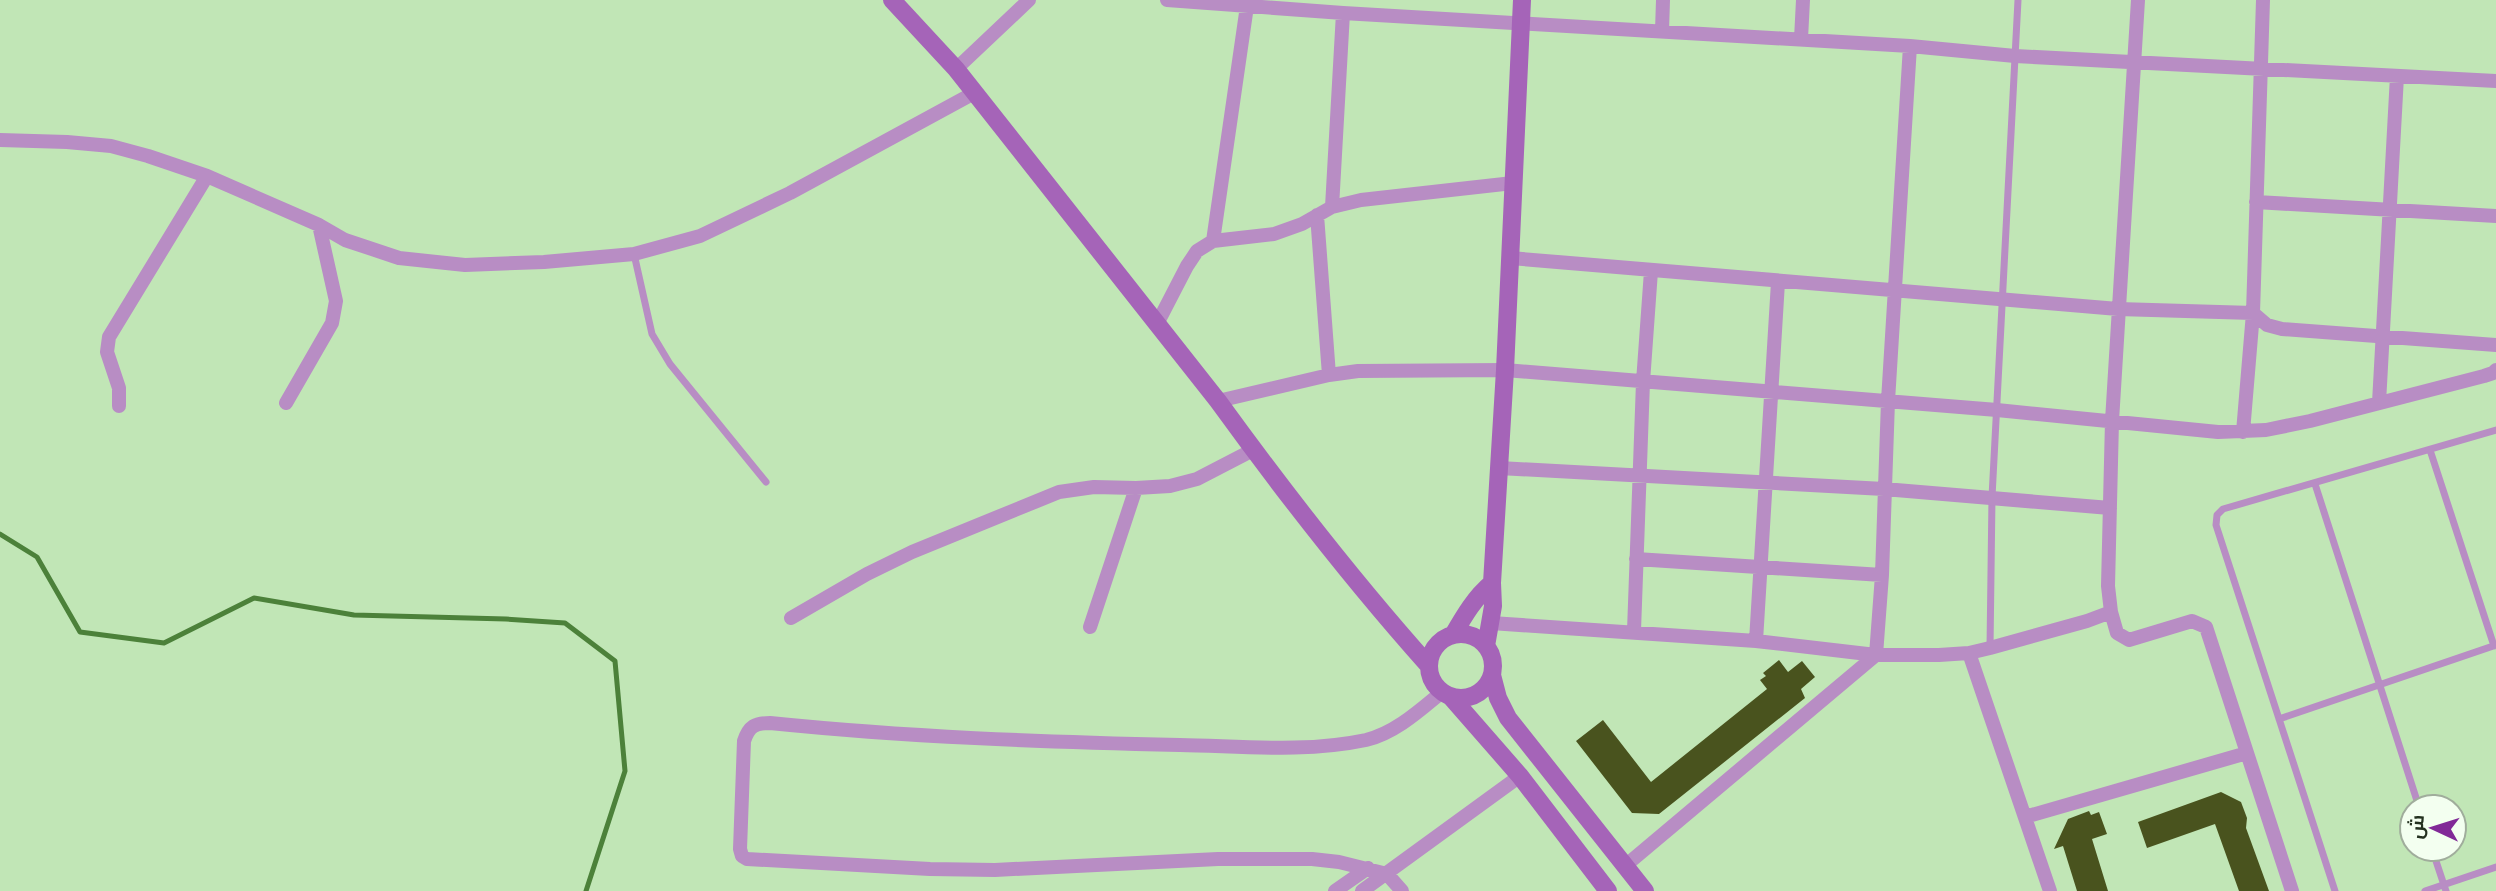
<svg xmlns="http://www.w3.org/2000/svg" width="2496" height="891" viewBox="0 0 2496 891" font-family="Poppins,Cairo,sans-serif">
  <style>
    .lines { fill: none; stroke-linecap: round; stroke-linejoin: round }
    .stream { stroke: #4c813a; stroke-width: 5 }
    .building { fill: #49531e }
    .service { stroke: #b88dc4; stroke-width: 7 }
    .minor { stroke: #b88dc4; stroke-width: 14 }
    .secondary { stroke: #a564b8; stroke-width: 18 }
  </style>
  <rect width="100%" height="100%" fill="#c1e6b6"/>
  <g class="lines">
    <!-- stream -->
    <path class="stream" d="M0,534L37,557L80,632L164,643L254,598L354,615L506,619L565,623L615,661L625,771L586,891"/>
  </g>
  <!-- building -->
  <path class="building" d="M1779,660L1788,672L1802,661L1815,677L1801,689L1805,698L1659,814L1632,813L1576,741L1603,720L1651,782L1767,689L1760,680L1766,676L1763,673Z
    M2221,792L2241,802L2247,818L2246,828L2269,891H2239L2215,824L2147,848L2138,822Z
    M2089,811L2091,815L2099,812L2107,834L2092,839L2108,891H2077L2063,846L2054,849L2068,819Z"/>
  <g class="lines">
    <!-- service -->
    <path class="service" d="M634,254L652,334L670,364L766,482
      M2430,450L2494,646
      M2315,484L2419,807
      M1990,648L1992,497L2018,0
      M2279,719L2496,645
      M2432,849L2446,891
      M2335,891L2216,525L2217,515L2223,509L2496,430
      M2425,891L2496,867"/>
    <!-- minor -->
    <path class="minor" d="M1167,0L1343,13L1910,46L2015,56L2496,81
      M2138,0L2112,421L2108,586L2111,612L2117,633L2129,640L2192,621L2206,627L2292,891
      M1662,31L1663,0
      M1801,39L1803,0
      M956,69L1029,0
      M0,140L67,142L111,146L148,156L207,176L319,225L345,240L399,258L465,265L544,262L634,254L700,236L790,193L974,93
      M2256,202L2496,216
      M1332,207L1343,13
      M1317,215L1329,375
      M1213,241L1247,6
      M1510,258L2118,309L2253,313L2267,325L2282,329L2496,345
      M1157,324L1187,266L1197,251L1213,241L1274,234L1302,224L1332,207L1361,200L1513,183
      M1218,401L1329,375L1358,371L1505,370L1997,410L2218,432L2266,430L2310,421L2484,376L2493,373L2496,370
      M286,403L332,323L336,301L319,225
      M2379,403L2397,76
      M119,406V388L107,352L109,337L207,176
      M2243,432L2253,313L2263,0
      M1499,468L1884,489L2110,508
      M1636,559L1882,575
      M791,618L867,574L912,552L1059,492L1094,487L1136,488L1170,486L1197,479L1253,450
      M1491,623L1756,641L1876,655H1939L1969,653L1990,648L2087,621L2111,612
      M1090,627L1136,488
      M1634,631L1643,382L1651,271
      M1756,641L1778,282
      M1969,653L2050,891
      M2025,817L2247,753
      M1625,866L1876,655L1882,575L1888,401L1910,46
      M1335,891L1368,868
      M1362,891L1520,776
      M1402,891L1387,874L1339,862L1312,859H1218L995,870L930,869L747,859L742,856L740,849L744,741C749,726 755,723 770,723C907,737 1043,742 1180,745C1241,746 1305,753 1366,740C1395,733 1419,711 1442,692"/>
    <!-- secondary -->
    <path class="secondary" d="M892,0L956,69L1218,401C1284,492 1354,582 1429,666
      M1429 666a32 32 0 1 1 64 0a32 32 0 1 1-64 0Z
      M1453,635C1464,616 1475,597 1492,583
      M1486,646L1493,606L1492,583L1505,370L1522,0
      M1492,675L1498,698L1508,718L1645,891
      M1451,697L1520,776L1608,891"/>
  </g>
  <!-- north arrow -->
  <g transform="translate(2433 828) rotate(274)"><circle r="33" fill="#f3fff0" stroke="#a0ad9c" stroke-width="2"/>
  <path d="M0-5L12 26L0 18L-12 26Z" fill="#812997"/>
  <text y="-10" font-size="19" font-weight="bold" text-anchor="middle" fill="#23311f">ش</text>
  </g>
</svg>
